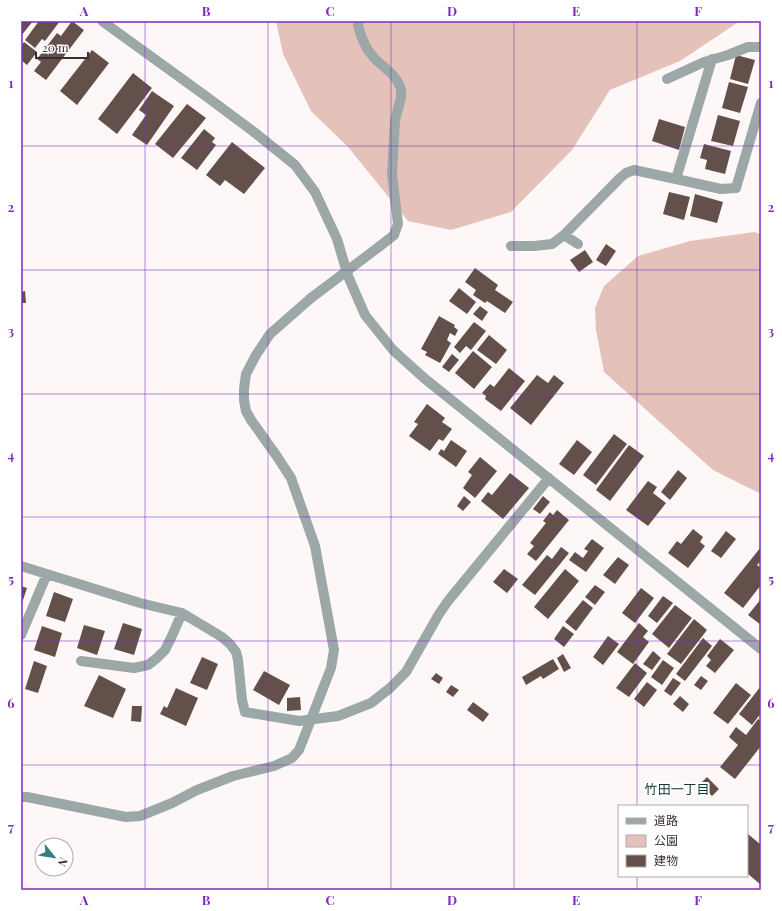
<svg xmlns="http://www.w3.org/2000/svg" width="782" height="911" viewBox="0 0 782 911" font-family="'Playfair Display','Noto Sans JP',serif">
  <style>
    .green { fill: #e4c2ba }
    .building { fill: #64504b }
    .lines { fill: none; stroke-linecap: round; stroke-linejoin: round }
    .minor { stroke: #9ca7a8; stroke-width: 10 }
    .minor-bridge { stroke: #9ca7a8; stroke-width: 10 }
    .grid { fill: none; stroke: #7b2cbf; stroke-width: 1; stroke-opacity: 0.55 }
    .labels { text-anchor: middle; stroke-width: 4; stroke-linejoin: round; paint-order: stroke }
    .neighbourhood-label { font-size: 13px; fill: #133638; stroke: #fff }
    .neatline { fill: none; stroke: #7b2cbf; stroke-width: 1.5 }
    .grid-label { font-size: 13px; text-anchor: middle; font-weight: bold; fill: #7b2cbf }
  </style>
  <rect width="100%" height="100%" fill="#fdf8f7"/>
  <!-- green -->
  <path class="green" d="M276,21H740L680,61L610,90L572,150L511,212L451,230L408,221L348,147L311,111L283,54Z
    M754,232L761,234V494L713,470L604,372L596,330L595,308L604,286L638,256L690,241Z"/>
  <!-- building -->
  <path class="building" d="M21,21H33L21,36Z
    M39,21H60L45,41L42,39L35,48L25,40Z
    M72,21L84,30L46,80L34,71L41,62L37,59L57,33L61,36Z
    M24,42L37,52L27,65L21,60V46Z
    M92,50L109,63L77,105L60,91Z
    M736,55L755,60L748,84L730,79Z
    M133,73L152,88L117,134L98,119Z
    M729,82L748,87L740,113L722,108Z
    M152,91L174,106L147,145L132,135L146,115L139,110Z
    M187,104L206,118L173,158L155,144Z
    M718,115L740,121L733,146L711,141Z
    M659,119L685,127L679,150L652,141Z
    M204,129L215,138L212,142L216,145L197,170L181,158Z
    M232,142L265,168L244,194L225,180L220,186L206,175Z
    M704,144L731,151L725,174L705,169L707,160L700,158Z
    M669,192L690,197L684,220L663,214Z
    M695,194L723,202L717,223L690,216Z
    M606,244L616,251L606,266L596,260Z
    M585,250L593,262L579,272L570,260Z
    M475,268L498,285L495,290L513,302L505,313L487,301L485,303L473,295L476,290L465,282Z
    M459,288L476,302L467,314L449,301Z
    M25,291L26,303H21V292Z
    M480,306L488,312L482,321L473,314Z
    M439,316L455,325L454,327L458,330L455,336L450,333L447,340L451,343L440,363L425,355L427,352L421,349Z
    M474,322L486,331L471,350L466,346L460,353L454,347Z
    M489,335L507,350L496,364L477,350Z
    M473,351L492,367L474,389L455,373Z
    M452,354L459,360L449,372L442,367Z
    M509,368L525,381L501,411L485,399L486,396L482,393L490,384L494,387Z
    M537,375L548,383L554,375L564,383L531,425L510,408Z
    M427,404L445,418L442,422L452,429L443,441L439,439L430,451L409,436L418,424L414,422Z
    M614,434L627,444L596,485L583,475Z
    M451,440L467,451L456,467L438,454L441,449L444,451Z
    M577,440L592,452L574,475L559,464Z
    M629,445L644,456L610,501L596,490Z
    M480,457L497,471L475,498L463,488L472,475L468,472Z
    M678,470L687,478L670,500L661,492Z
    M510,473L529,488L503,519L481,501L488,492L492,495Z
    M648,481L657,487L653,493L666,503L648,526L626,510Z
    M464,496L471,502L463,511L457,506Z
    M543,496L550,502L540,514L533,509Z
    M557,510L569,520L536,561L527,554L534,546L530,543L546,523L543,521L550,512L553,515Z
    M693,529L703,537L700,542L705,546L688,568L668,553L677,541L681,544Z
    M726,531L736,539L721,558L711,551Z
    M592,539L604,548L586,572L569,560L575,552L583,558L588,551L584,549Z
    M561,547L569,553L535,595L522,585L547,555L552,559Z
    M761,547V561L757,565L761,568V585L743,608L724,593Z
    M618,557L629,565L615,584L603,575Z
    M504,569L518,579L507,593L493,582Z
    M565,569L579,581L548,619L534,607Z
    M595,585L605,592L595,605L585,597Z
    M21,586L27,588L21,606Z
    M641,588L654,598L635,623L622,613Z
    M54,592L73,599L65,622L46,616Z
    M663,596L673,603L657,623L648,616Z
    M761,599V625L748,615Z
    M583,600L593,608L576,631L565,622Z
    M675,605L692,618L669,648L652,634Z
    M694,619L707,630L681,664L667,654Z
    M123,623L142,629L134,655L114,649Z
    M639,623L648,631L643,637L649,642L633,664L617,652Z
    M84,625L105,631L97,655L77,648Z
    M42,626L62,633L55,657L34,650Z
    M563,626L574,634L564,647L554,639Z
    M608,636L619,644L603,665L593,657Z
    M703,638L712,646L685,681L676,674Z
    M720,639L734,650L715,673L706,666L711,660L707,656Z
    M653,651L661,658L652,670L643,664Z
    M563,654L571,668L564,672L557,658Z
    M202,657L218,664L207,690L190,683Z
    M553,659L559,669L543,679L541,676L526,685L522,677Z
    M663,660L674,668L662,685L651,677Z
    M34,661L47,666L38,693L25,689Z
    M635,663L647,673L629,697L616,688Z
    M264,671L290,685L279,705L253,690Z
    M436,673L443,678L439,684L431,679Z
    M99,675L126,689L113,718L84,706Z
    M701,676L708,681L701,690L694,685Z
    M673,678L681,683L671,696L664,691Z
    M647,682L657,690L644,707L634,699Z
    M736,683L751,695L728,724L713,713Z
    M451,685L459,690L453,697L446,692Z
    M761,686V713L752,725L739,714Z
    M176,688L198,698L186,726L160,714L164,706L167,708Z
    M680,696L689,704L683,712L673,704Z
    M300,697L301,710L287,711V698Z
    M473,702L489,714L483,722L467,710Z
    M132,706H142L141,722L131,721Z
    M758,719L761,721V746L735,779L720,767L738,745L729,737L736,727L746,735Z
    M707,777L719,789L712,796L700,784Z
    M747,833L761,845V885L747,873Z"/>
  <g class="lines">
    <!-- minor -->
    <path class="minor" d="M102,21L207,97L254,132L295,165L315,192L337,239L348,276L365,315L393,350L424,378L761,649
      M359,21L358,26L362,38L367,49L375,59L391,73L398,82L401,89V98L395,120L392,174L398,224L394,235L380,246
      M712,59L676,179L721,189L736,188L761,103
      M667,79L704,62L728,55L748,47H761
      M564,235L578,244
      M511,246H534L552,244L564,235L620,178L626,173L634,170L676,179
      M311,298L270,334L256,355L246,374L244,389V400L246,411L251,420L276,455L291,478L315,546L334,650L331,668L322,691
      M21,566L140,603L182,613L222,637L230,644L236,652L238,660L242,700L245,712L299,721L338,716L371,703L390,688L406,672L439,614L448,601L549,478
      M21,635L47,574
      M81,661L134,668L148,665L157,658L165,650L171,638L182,613
      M21,797H27L126,817L140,816L172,803L197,790L233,776L274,766L292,758L299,750L303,740"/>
    <!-- minor-bridge -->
    <path class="minor-bridge" d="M311,298L380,246
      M303,740L322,691"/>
  </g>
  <!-- grid -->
  <path class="grid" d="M145,21V890M268,21V890M391,21V890M514,21V890M637,21V806M21,146H761M21,270H761M21,394H761M21,517H761M21,641H761M21,765H761M637,876V890"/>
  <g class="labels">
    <!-- neighbourhood labels -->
    <g class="neighbourhood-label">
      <text x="677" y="794">竹田一丁目</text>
    </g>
  </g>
  <!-- border -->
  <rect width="782" height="911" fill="none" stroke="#ffffff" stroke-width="44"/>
  <!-- legend -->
  <rect x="618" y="805" width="130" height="72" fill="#ffffff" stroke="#b0acab"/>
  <rect x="626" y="818" width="20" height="6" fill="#9ca7a8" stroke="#b0acab"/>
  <text x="654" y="825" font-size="12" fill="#39302e">道路</text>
  <rect x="626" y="835" width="20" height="12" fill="#e4c2ba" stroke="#b0acab"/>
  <text x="654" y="845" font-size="12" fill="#39302e">公園</text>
  <rect x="626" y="855" width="20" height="12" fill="#64504b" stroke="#b0acab"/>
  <text x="654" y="865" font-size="12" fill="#39302e">建物</text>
  <!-- north arrow -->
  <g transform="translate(54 857) rotate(120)"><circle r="19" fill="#ffffff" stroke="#b0acab"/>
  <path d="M0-3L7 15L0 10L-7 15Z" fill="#347d82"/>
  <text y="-6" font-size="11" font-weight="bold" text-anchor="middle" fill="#39302e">N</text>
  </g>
  <!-- scale -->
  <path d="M36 52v6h52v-6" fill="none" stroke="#39302e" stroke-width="2"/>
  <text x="42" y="52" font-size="12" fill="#39302e" stroke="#ffffff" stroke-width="3" paint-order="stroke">20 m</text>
  <rect x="22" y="22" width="738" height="867" class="neatline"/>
  <g class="grid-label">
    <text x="84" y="16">A</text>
    <text x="206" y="16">B</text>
    <text x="330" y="16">C</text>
    <text x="452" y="16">D</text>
    <text x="576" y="16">E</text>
    <text x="698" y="16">F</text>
    <text x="11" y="88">1</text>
    <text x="771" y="88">1</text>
    <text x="11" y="212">2</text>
    <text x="771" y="212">2</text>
    <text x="11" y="336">3</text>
    <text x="771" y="336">3</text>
    <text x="11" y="460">4</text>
    <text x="771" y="460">4</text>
    <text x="11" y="584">5</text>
    <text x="771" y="584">5</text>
    <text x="11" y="708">6</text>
    <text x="771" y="708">6</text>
    <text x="11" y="832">7</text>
    <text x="771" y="832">7</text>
    <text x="84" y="905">A</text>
    <text x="206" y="905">B</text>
    <text x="330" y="905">C</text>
    <text x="452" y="905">D</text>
    <text x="576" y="905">E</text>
    <text x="698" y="905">F</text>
  </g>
</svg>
